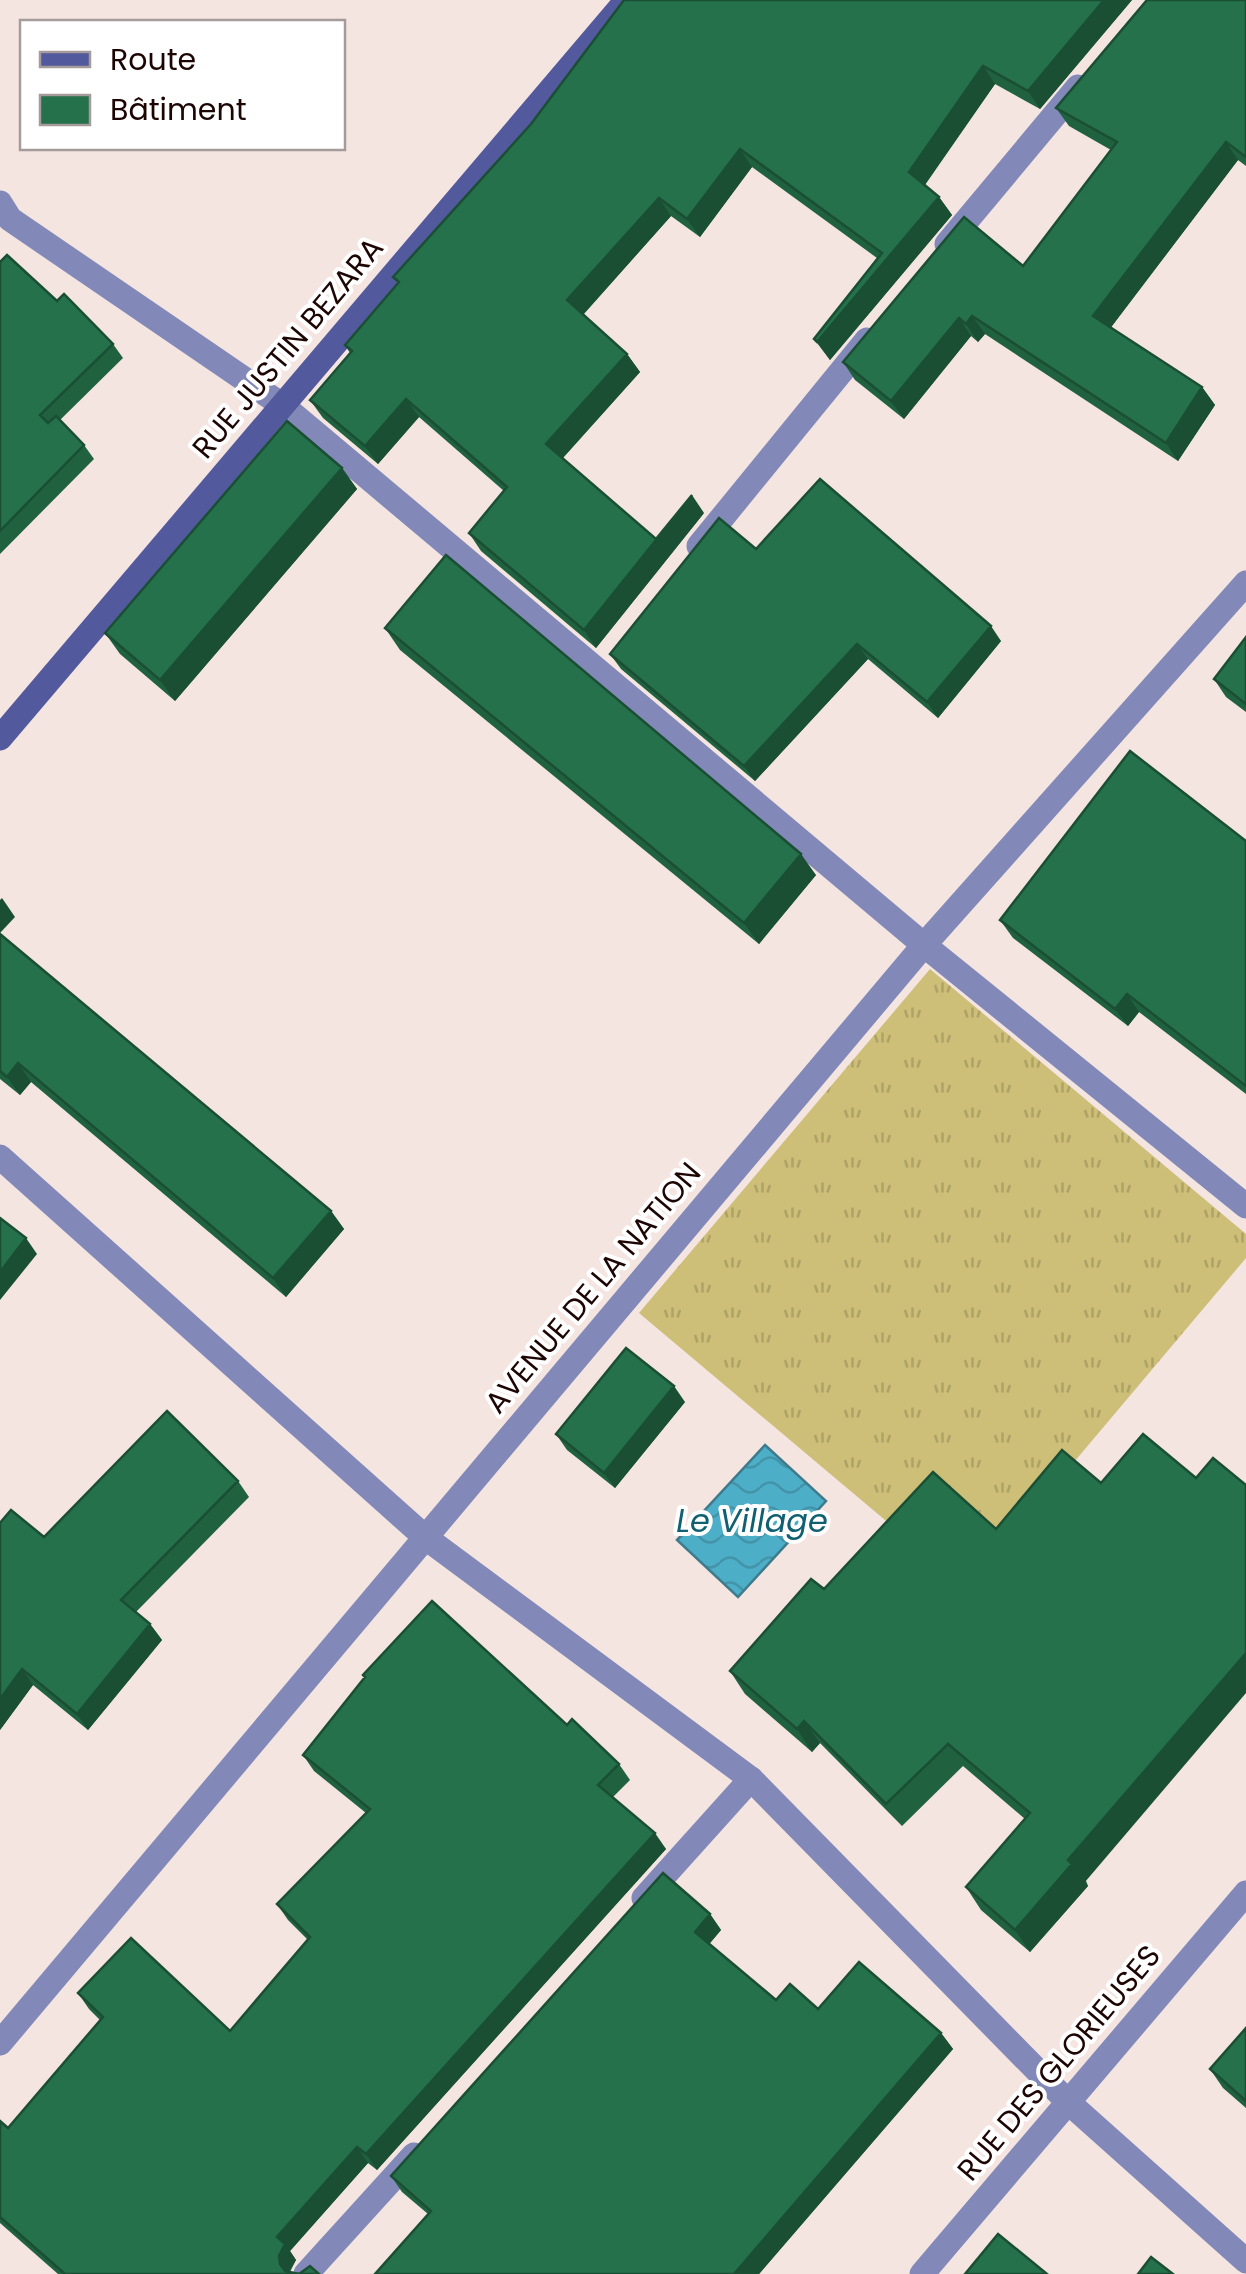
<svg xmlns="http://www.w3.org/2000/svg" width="1246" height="2274" viewBox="0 0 1246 2274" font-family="Poppins,sans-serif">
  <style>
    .grass { fill: url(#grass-tufts) }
    .water { fill: url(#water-waves); stroke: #3e7b8c; stroke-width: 2.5 }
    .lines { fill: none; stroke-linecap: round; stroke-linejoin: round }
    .service { stroke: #8289b8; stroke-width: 25 }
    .minor { stroke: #8289b8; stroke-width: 25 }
    .secondary { stroke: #53599d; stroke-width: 25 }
    .wall { fill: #206140 }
    .shaded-wall { fill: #1a4f34 }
    .building { fill: #25714b; stroke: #1a4f34; stroke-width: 2.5 }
    .labels { text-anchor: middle; stroke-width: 8; stroke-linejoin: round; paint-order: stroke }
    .street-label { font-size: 30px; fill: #1c0502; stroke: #fff }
    .water-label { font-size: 32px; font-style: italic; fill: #106072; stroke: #fff }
  </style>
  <defs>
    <pattern id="grass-tufts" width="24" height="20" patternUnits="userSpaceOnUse" patternTransform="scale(2.5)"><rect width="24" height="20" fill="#cdbe78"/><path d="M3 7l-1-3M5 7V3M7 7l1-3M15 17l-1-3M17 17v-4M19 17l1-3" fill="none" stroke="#afa266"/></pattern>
    <pattern id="water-waves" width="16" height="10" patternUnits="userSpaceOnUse" patternTransform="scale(2.5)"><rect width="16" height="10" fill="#4daec7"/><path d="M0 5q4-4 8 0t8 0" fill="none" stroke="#4394a9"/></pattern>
  </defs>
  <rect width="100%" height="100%" fill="#f4e5e1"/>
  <!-- grass -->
  <path class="grass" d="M930,969L1246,1234V1258L967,1589L639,1313Z"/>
  <!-- water -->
  <path class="water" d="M765,1445L826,1501L738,1597L677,1540Z"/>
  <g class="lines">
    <!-- service -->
    <path class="service" d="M947,244L1078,87
      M699,546L867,340
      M644,1898L751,1779
      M306,2274L414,2155"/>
    <!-- minor -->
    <path class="minor" d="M0,203L10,219L282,405L924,945L1246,1206
      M0,1157L426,1538L751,1779L1068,2102L1246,2261
      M0,2043L924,945L1246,583
      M922,2274L1246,1893"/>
    <!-- secondary -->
    <path class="secondary" d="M0,738L627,0"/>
  </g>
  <!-- wall -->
  <path class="wall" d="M1132,0L1040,109L995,84L925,185L939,197L952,215L830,360L814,339L877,258L752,167L700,237L671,216L583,315L627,354L640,372L563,458L656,539L704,513L596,648L481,551L469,533L504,491L419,417L378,464L323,418L310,400L350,353L345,345L398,284L393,277Z
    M1246,0V166L1238,160L1111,327L1202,387L1215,405L1178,461L985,334L978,342L971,336L904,419L855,380L843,362L1023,266L1111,150L1069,126L1056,108Z
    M0,262L57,301L113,344L123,358L60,420L84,445L94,459L0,554Z
    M342,468L357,489L175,701L120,654L105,633Z
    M756,549L1001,641L938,718L868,659L755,781L621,669L610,654Z
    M385,628L816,875L759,944L400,650Z
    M1246,637V712L1226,697L1214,679Z
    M1246,841V1094L1139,1012L1128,1026L1013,938L1000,920Z
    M0,934L331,1211L344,1229L286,1297L31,1082L20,1095L0,1079Z
    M685,1402L615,1488L567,1450L556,1434Z
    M933,1472L1088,1886L1030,1952L981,1910L966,1887L1025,1819L963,1766L902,1826L820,1743L812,1752L745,1694L730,1671L824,1589Z
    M238,1481L249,1497L136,1612L150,1624L162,1640L88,1730L33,1685L0,1730L44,1537Z
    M567,1725L619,1764L630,1780L613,1797L666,1849L377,2170L368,2163L290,2251L296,2260L290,2272L319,2274H58L0,2223V2121L8,2128L100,2020L89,2009L78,1993L230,2031L308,1940L288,1920L277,1904L366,1813L314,1771L303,1755Z
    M710,1914L721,1930L709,1944L776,2000L941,2033L953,2049L759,2274H375L428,2214L402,2192L391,2176Z
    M1246,2028V2108L1223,2088L1210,2069Z"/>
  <!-- shaded-wall -->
  <path class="shaded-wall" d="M1104,0H1132L1040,109L1028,91Z
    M983,66L995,84L921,190L909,172Z
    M1226,142L1238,160L1106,334L1093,316Z
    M740,149L752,167L700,237L687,219Z
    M939,197L952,215L830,360L817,342Z
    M659,198L671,216L580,318L567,300Z
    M972,316L985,334L978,342L966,324Z
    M959,318L971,336L904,419L891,401Z
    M627,354L640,372L559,462L546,444Z
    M1202,387L1215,405L1178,461L1166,443Z
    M406,399L419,417L378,464L365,446Z
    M342,468L357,489L175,701L160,680Z
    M692,495L704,513L596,648L584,630Z
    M991,626L1001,641L938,718L927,702Z
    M857,644L868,659L755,781L744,766Z
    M801,854L816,875L759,944L744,923Z
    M2,898L15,917L0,933V900Z
    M1127,994L1139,1012L1128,1026L1115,1009Z
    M18,1063L31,1082L20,1095L7,1077Z
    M331,1211L344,1229L286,1297L273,1278Z
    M26,1238L37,1254L0,1300V1272Z
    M674,1386L685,1402L615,1488L604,1473Z
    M150,1624L162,1640L88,1730L77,1714Z
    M1246,1653V1693L1085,1882L1088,1886L1030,1952L1015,1930L1068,1860Z
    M22,1669L33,1685L0,1730V1699Z
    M804,1721L820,1743L812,1752L797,1729Z
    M655,1833L666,1849L377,2170L366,2154Z
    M710,1914L721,1930L706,1948L695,1932Z
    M941,2033L953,2049L759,2274H734Z
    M357,2147L368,2163L290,2251L296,2260L287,2274L280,2264L277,2237Z"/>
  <!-- building -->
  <path class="building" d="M624,0H1104L1028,91L983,66L909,172L939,197L817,342L814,339L882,253L740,149L687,219L659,198L567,300L627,354L546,444L656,539L692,495L584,630L469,533L507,487L406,399L365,446L310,400L352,351L345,345L399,282L393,277L531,124Z
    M1147,0H1246V157L1226,142L1093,316L1202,387L1166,443L972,316L966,324L959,318L891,401L843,362L964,217L1023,266L1117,142L1056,108Z
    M7,255L57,301L64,294L113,344L40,415L48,423L56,416L84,445L0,531V262Z
    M287,421L342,468L160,680L105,633Z
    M820,479L991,626L927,702L857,644L744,766L610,654L719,518L756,549Z
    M446,555L801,854L744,923L385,628Z
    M1246,637V704L1214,679Z
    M1130,751L1246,841V1086L1127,994L1115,1009L1000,920Z
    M0,934L331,1211L273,1278L18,1063L7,1077L0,1071Z
    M0,1218L26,1238L0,1272Z
    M626,1348L674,1386L604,1473L556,1434Z
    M167,1411L238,1481L121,1600L150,1624L77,1714L22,1669L0,1699V1523L11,1510L44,1537Z
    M1143,1434L1196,1478L1213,1458L1246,1485V1653L1068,1860L1072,1864L1015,1930L966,1887L1030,1813L948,1744L886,1804L804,1721L797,1729L730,1671L811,1579L824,1589L933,1472L996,1529L1062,1450L1101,1483Z
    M432,1601L567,1725L572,1719L619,1764L598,1785L655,1833L366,2154L357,2147L277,2237L285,2244L279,2256L280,2264L285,2271L299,2274L310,2266L319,2274H65L0,2217V2121L8,2128L103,2017L78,1993L131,1938L230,2031L310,1937L277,1904L370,1809L303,1755L365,1677L363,1675Z
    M663,1873L710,1914L695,1932L776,2000L790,1984L818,2009L859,1962L941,2033L734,2274H375L431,2211L391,2176Z
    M1246,2028V2101L1210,2069Z
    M998,2234L1047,2274H965Z
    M1151,2257L1173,2274H1138Z"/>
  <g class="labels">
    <!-- street labels -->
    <g class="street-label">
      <text transform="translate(288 348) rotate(-50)" y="10">RUE JUSTIN BEZARA</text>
      <text transform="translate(593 1288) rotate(-50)" y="10">AVENUE DE LA NATION</text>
      <text transform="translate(1059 2063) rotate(-50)" y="10">RUE DES GLORIEUSES</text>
    </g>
    <!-- water labels -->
    <g class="water-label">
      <text x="752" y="1532">Le Village</text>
    </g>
  </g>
  <!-- legend -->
  <rect x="20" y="20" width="325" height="130" fill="#ffffff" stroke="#a49b9a" stroke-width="2.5"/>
  <rect x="40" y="52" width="50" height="15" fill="#53599d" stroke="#a49b9a" stroke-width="2.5"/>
  <text x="110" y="70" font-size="30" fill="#1c0502">Route</text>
  <rect x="40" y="95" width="50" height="30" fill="#25714b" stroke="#a49b9a" stroke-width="2.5"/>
  <text x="110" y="120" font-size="30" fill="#1c0502">Bâtiment</text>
</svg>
